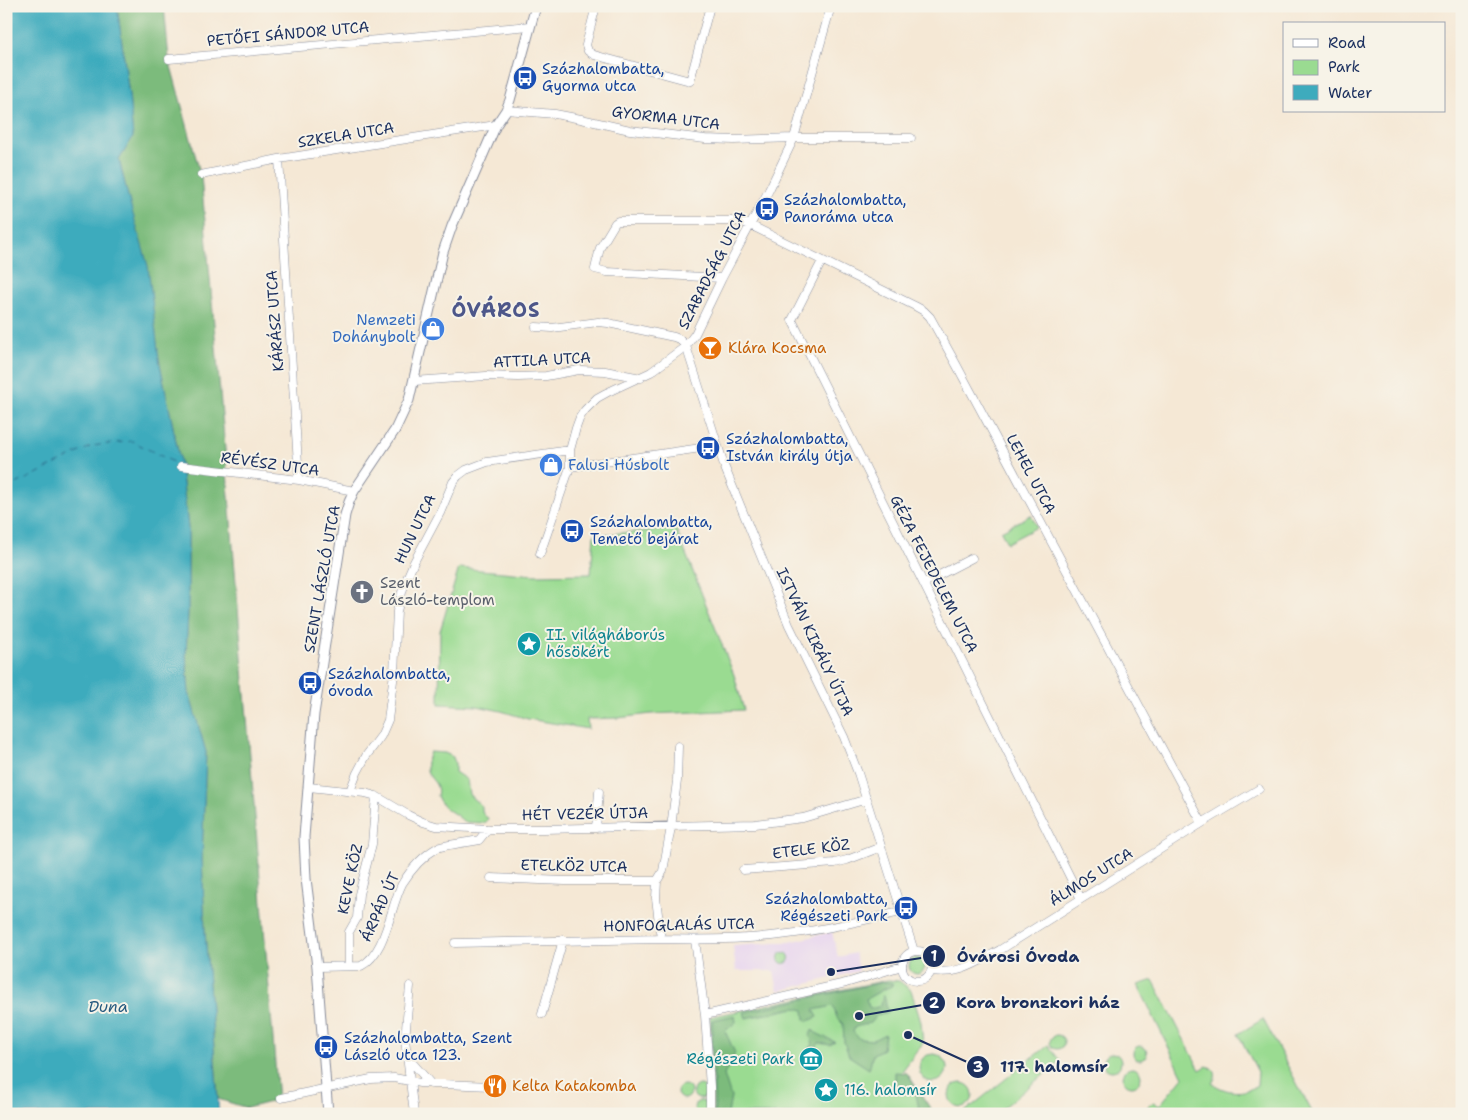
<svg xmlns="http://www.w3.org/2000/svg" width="1468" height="1120" viewBox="0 0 1468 1120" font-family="'Shantell Sans',sans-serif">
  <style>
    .built { fill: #e6d2f0 }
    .green { fill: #9adb91; stroke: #5a8578 }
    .forest { fill: #7bbb7b; stroke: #4b756c }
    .water { fill: #3eabbd; stroke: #2c6d8e }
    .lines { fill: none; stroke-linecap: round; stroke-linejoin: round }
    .ferry { stroke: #275a7f; stroke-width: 1; stroke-dasharray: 6 5; stroke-linecap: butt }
    .minor-casing { stroke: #888c9a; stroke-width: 9 }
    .tertiary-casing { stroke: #888c9a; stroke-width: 11 }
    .minor { stroke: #fff; stroke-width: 8 }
    .tertiary { stroke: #fff; stroke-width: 9 }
    .labels { text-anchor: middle; stroke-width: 4; stroke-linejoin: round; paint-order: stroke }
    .street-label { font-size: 15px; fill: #1b2f5e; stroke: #f7f3e8 }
    .transit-label { font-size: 15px; fill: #164399; stroke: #f7f3e8; text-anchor: start }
    .shop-label { font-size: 15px; fill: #366cbe; stroke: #f7f3e8; text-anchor: end }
    .food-label { font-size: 15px; fill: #c56008; stroke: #f7f3e8; text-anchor: start }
    .worship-label { font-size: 15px; fill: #5b616d; stroke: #f7f3e8; text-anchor: start }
    .culture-label { font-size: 15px; fill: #0d838f; stroke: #f7f3e8; text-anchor: start }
    .water-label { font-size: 16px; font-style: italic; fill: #275a7f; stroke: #f7f3e8 }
    .district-label { font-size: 20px; font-weight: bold; letter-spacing: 1px; fill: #4d578a; stroke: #f7f3e8 }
    .leader { fill: none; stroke: #1b2f5e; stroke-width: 2 }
    .callout-dot { fill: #1b2f5e; stroke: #f7f3e8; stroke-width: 2 }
    .mark-label { font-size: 15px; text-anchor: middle; font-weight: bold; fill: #fff }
    .callout-label { font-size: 16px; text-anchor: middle; font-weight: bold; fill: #1b2f5e; stroke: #f7f3e8; stroke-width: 4; stroke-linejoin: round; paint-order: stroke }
  </style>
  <rect width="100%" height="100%" fill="#f7f3e8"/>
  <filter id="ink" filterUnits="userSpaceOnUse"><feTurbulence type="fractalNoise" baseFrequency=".02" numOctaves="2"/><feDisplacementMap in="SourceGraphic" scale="10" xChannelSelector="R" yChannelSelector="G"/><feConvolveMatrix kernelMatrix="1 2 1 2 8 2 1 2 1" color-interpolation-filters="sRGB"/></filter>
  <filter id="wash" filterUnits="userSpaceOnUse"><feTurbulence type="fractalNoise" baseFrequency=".0096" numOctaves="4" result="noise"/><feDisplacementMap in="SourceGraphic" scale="20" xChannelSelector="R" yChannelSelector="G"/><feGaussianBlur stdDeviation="1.12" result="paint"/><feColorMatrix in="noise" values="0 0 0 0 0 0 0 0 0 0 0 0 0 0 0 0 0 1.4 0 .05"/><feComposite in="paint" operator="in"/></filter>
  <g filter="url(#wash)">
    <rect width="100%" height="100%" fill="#f5e8d5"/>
    <!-- built -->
    <path class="built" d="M832,932L838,957L855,953L859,971L778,991L774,971H736L733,946L790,942Z"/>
    <!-- green -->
    <path class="green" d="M1031,515L1037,527L1007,543L1001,531Z
      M676,529L734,675L744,710L651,714L618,718L587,719L588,729L528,719L501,711L477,706L439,704L440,631L459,568L535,575L591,574L594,535Z
      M430,752L445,753L453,757L455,763V772L467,780C468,785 468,790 469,794C472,799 478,802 482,806C482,812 482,815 488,818L487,821L484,823L464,822C453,810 444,812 437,796C442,777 418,781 430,752Z
      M778.5 958a5.5 5.5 0 1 1 11 0a5.5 5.5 0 1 1-11 0Z
      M909 966a8 8 0 1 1 16 0a8 8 0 1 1-16 0Z
      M888,980L899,981L911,990L921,1022L923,1043L900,1074L934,1114H713L710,1017Z
      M1153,980L1200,1070L1207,1066C1216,1069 1218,1076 1212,1083C1226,1093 1243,1095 1257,1085L1258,1072L1238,1034L1263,1019L1312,1112L1309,1114H1227L1221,1107L1215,1114H1150L1149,1113L1148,1106L1154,1102L1159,1106L1183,1077L1138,985Z
      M1050 1042a7 7 0 1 1 14 0a7 7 0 1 1-14 0Z
      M1048,1045L1060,1061L996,1114H962Z
      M1133 1053a7 7 0 1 1 14 0a7 7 0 1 1-14 0Z
      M1103 1062a9 9 0 1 1 18 0a9 9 0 1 1-18 0Z
      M919 1068a14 14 0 1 1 28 0a14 14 0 1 1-28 0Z
      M1123 1077a9 9 0 1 1 18 0a9 9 0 1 1-18 0Z
      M949 1095a12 12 0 1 1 24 0a12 12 0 1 1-24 0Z
      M677 1092a7 7 0 1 1 14 0a7 7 0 1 1-14 0Z
      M693 1092a7 7 0 1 1 14 0a7 7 0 1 1-14 0Z
      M694 1108a7 7 0 1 1 14 0a7 7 0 1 1-14 0Z"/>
    <!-- forest -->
    <path class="forest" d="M117,6H164L169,59L201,176L227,472L278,1100L247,1108L218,1099L205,932L202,858L206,752L189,693L186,655L188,612V528L181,466L159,359L130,204L119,160L133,137L129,95Z
      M884,982L893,983L892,986L884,989L866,999L870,1009L881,1006L883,995L885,998L887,1012L877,1015L870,1023L855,1027L853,1032L860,1039L873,1040L885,1034L883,1049L873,1054L869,1069L849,1056L844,1042L843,1024L837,1018L833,1006L814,1010L818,1017L808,1021L805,1019L804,1010L795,1008L746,1018L744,1012Z
      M735,1015L736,1022L725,1031L735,1053L724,1075L731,1097L728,1114H715L712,1020Z
      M812,1029L816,1033L835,1042L830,1045L819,1043L812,1052L815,1063L810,1064L806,1054L813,1044L810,1036Z
      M895,1072L907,1073L934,1114H920L916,1094L895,1086Z"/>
    <!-- water -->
    <path class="water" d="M6,6H117L129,95L133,137L119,160L130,204L148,266L159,359L181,466L188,528V612L186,655L189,693L206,752L202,858L205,932L219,1114H6Z"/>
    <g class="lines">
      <!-- ferry -->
      <path class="ferry" d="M6,489L92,446L132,441L179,465"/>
    </g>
  </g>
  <g filter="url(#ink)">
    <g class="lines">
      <!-- minor casing -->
      <g class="minor-casing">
        <path id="minor" d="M596,6L586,45L588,51L594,55L690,81L710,6
          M169,59L530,26
          M506,110L555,114L581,119L630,130L705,139L734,140L794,138H911
          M279,159L299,480
          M201,175L279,159L496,125
          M822,261L792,320L1081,899
          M722,278L607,272L595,269L600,248L615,223L618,221H740L750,225L915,306L924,311L930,317L956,364L1202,823
          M536,327L552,328L598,322L608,323L674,337L679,339L686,346L725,468L789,625L844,737L858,773L914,951
          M414,381L486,376L518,377L546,376L579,370L605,371L641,378
          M181,466L299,480L354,491
          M570,467L701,448
          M540,554L570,467V450L576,428L580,417L585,410L597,398L606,393L651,372L686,346L695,334L722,278L769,190L794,138L831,6
          M924,583L972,558
          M309,787L365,793L376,796L408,815L423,822L436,826L488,829H544L755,824L803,818L867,799
          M350,791L357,773L366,756L381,736L388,720L394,673L397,611L404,585L414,562L440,513L453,482L458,476L466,470L487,462L570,450
          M596,828L599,792
          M743,870L835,863L847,860L881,847
          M491,878L565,881H657
          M661,939L656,898L657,881L663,871L671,827L677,781L678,746
          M695,940L705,1015L710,1087V1114
          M455,943L661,939C703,940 746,940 788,934C826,930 864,920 901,912
          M902 966a15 15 0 1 1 30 0a15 15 0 1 1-30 0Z
          M349,966V932L357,918L359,894L372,844L376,796
          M317,967L361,966C386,953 390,908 402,884C410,871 423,856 437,848C444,845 470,842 479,840L488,829
          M932,971C960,975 976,963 1000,950L1202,823L1259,789
          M410,986L405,1039L414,1114
          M542,1014L563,940
          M705,1015L846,983L902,966
          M408,1058L431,1084
          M281,1098L371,1079L394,1078L420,1083L491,1086"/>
      </g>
      <!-- tertiary casing -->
      <g class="tertiary-casing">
        <path id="tertiary" d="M328,1114L317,967L306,879L304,837L314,714L345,515L349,502L354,491L395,430L409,400L443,252L452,226L496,125L506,110L510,100L536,6"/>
      </g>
      <!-- minor -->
      <use href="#minor" class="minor"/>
      <!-- tertiary -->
      <use href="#tertiary" class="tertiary"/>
    </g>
  </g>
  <!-- icons -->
  <defs>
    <g id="bus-disc" transform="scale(1.25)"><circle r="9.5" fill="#1a4fb4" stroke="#f7f3e8"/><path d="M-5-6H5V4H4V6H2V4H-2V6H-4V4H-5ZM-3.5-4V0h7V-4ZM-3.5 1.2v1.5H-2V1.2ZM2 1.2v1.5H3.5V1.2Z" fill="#fff"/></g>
    <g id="shop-disc" transform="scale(1.25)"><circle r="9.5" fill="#3f7fe0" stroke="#f7f3e8"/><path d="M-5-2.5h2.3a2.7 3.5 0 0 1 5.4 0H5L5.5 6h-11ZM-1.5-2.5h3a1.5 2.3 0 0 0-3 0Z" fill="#fff"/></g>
    <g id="bar-disc" transform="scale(1.25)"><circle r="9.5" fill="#e8710a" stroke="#f7f3e8"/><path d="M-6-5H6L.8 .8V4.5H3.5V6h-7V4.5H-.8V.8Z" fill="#fff"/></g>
    <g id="church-disc" transform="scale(1.25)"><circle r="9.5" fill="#6b7280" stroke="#f7f3e8"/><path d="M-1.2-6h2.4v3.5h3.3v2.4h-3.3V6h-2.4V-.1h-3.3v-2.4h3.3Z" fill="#fff"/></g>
    <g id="sight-disc" transform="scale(1.25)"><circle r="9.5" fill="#0f9aa8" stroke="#f7f3e8"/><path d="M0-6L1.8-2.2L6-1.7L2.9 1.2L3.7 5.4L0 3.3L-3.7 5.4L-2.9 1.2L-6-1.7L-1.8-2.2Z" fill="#fff"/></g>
    <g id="museum-disc" transform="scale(1.25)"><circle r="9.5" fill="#0f9aa8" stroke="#f7f3e8"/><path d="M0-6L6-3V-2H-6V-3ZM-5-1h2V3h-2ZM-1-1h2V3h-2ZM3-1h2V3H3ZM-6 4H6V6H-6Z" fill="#fff"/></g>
    <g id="restaurant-disc" transform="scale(1.25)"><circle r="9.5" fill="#e8710a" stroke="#f7f3e8"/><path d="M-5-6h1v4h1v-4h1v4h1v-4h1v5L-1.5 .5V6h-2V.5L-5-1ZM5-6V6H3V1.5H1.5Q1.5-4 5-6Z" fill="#fff"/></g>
  </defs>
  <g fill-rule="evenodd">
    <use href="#bus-disc" x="525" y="78"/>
    <use href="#bus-disc" x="767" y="209"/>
    <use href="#shop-disc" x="433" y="329"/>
    <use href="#bar-disc" x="710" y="348"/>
    <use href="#bus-disc" x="708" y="448"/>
    <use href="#shop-disc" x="551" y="465"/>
    <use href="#bus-disc" x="572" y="531"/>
    <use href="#church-disc" x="362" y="592"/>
    <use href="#sight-disc" x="529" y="644"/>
    <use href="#bus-disc" x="310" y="683"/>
    <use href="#bus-disc" x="906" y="908"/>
    <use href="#bus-disc" x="326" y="1047"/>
    <use href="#museum-disc" x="811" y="1059"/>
    <use href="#restaurant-disc" x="495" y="1086"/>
    <use href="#sight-disc" x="826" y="1090"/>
  </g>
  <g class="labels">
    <!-- street labels -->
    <g class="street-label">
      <text transform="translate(288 34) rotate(-5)" y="5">PETŐFI SÁNDOR UTCA</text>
      <text transform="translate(666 118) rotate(7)" y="5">GYORMA UTCA</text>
      <text transform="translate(346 135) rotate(-9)" y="5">SZKELA UTCA</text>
      <text transform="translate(712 270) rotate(-63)" y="5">SZABADSÁG UTCA</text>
      <text transform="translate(275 321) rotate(-94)" y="5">KÁRÁSZ UTCA</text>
      <text transform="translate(542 360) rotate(-3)" y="5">ATTILA UTCA</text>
      <text transform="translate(270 464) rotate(8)" y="5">RÉVÉSZ UTCA</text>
      <text transform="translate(1031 474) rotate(62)" y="5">LEHEL UTCA</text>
      <text transform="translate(415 529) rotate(-64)" y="5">HUN UTCA</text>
      <text transform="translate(934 574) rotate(63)" y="5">GÉZA FEJEDELEM UTCA</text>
      <text transform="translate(322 579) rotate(-80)" y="5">SZENT LÁSZLÓ UTCA</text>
      <text transform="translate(815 642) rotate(65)" y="5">ISTVÁN KIRÁLY ÚTJA</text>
      <text transform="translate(585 814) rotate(-1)" y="5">HÉT VEZÉR ÚTJA</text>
      <text transform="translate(811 849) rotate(-7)" y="5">ETELE KÖZ</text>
      <text transform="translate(574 866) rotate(1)" y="5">ETELKÖZ UTCA</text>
      <text transform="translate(1091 877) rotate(-32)" y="5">ÁLMOS UTCA</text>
      <text transform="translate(350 879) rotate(-78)" y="5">KEVE KÖZ</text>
      <text transform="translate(380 907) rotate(-66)" y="5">ÁRPÁD ÚT</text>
      <text transform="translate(679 925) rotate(-1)" y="5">HONFOGLALÁS UTCA</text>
    </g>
    <!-- transit labels -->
    <g class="transit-label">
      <text x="542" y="74">Százhalombatta,<tspan x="542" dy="17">Gyorma utca</tspan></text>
      <text x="784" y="205">Százhalombatta,<tspan x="784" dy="17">Panoráma utca</tspan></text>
      <text x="726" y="444">Százhalombatta,<tspan x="726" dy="17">István király útja</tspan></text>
      <text x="590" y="527">Százhalombatta,<tspan x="590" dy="17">Temető bejárat</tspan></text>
      <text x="328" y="679">Százhalombatta,<tspan x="328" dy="17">óvoda</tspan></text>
      <text x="888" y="904" text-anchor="end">Százhalombatta,<tspan x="888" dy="17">Régészeti Park</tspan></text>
      <text x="344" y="1043">Százhalombatta, Szent<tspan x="344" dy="17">László utca 123.</tspan></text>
    </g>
    <!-- shop labels -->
    <g class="shop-label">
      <text x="416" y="325">Nemzeti<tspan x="416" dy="17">Dohánybolt</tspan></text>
      <text x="568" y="470" text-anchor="start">Falusi Húsbolt</text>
    </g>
    <!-- food labels -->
    <g class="food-label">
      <text x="728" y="353">Klára Kocsma</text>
      <text x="512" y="1091">Kelta Katakomba</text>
    </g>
    <!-- worship labels -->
    <g class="worship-label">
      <text x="380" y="588">Szent<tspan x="380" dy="17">László-templom</tspan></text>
    </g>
    <!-- culture labels -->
    <g class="culture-label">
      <text x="546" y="640">II. világháborús<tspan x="546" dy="17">hősökért</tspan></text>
      <text x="794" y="1064" text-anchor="end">Régészeti Park</text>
      <text x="844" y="1095">116. halomsír</text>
    </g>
    <!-- water labels -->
    <g class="water-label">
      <text x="108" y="1012">Duna</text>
    </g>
    <!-- district labels -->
    <g class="district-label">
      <text x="496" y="317">ÓVÁROS</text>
    </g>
  </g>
  <!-- callouts -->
  <path class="leader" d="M831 972L934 956M859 1016L934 1003M908 1035L978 1067"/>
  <g class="callout-dot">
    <circle cx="831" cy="972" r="5"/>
    <circle cx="859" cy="1016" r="5"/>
    <circle cx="908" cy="1035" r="5"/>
    <circle cx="934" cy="956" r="12"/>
    <circle cx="934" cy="1003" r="12"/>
    <circle cx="978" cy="1067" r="12"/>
  </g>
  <g class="mark-label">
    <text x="934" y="961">1</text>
    <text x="934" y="1008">2</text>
    <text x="978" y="1072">3</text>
  </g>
  <g class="callout-label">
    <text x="1018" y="962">Óvárosi Óvoda</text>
    <text x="1038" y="1008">Kora bronzkori ház</text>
    <text x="1054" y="1072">117. halomsír</text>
  </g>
  <!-- margin -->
  <rect width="1468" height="1120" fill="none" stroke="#f7f3e8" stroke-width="25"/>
  <!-- legend -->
  <rect x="1283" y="22" width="162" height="90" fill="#f7f3e8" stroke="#9fa5b1"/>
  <rect x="1293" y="39" width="25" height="8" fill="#ffffff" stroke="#9fa5b1"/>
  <text x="1328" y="48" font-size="15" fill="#1b2f5e">Road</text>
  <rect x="1293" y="60" width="25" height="15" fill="#9adb91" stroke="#9fa5b1"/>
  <text x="1328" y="72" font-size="15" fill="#1b2f5e">Park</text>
  <rect x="1293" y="85" width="25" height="15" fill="#3eabbd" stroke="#9fa5b1"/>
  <text x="1328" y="98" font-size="15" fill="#1b2f5e">Water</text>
</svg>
